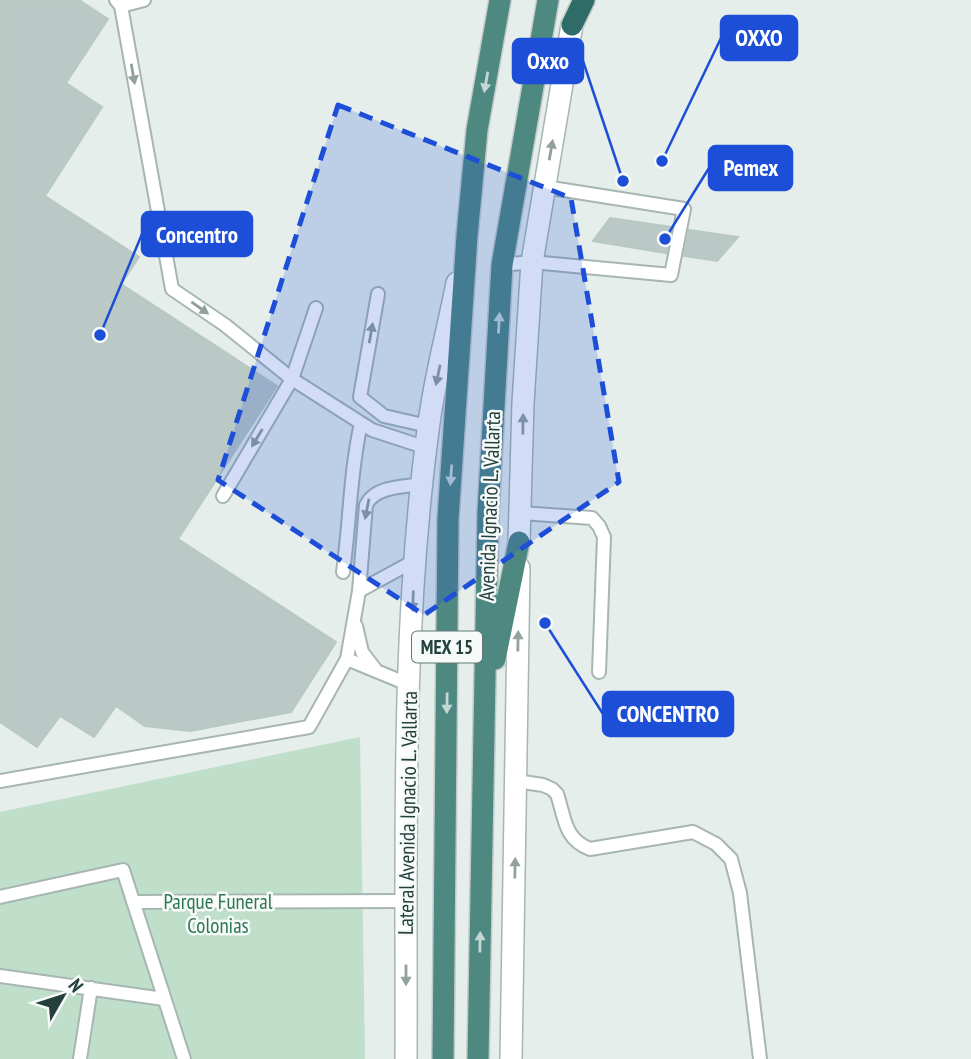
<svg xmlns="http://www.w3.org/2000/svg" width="971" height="1059" viewBox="0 0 971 1059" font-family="'PT Sans Narrow',sans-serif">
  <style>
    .green { fill: #bfdfcb }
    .building { fill: #bac9c5; stroke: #b8c8c3; stroke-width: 2 }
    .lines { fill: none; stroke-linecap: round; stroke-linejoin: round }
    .service-casing { stroke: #a7b6b3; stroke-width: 16 }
    .minor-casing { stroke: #a7b6b3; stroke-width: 24 }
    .tertiary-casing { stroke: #a7b6b3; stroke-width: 24 }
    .trunk-casing { stroke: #c2cac8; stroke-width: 24 }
    .motorway-casing { stroke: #c2cac8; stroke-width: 24 }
    .service { stroke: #fff; stroke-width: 12 }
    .minor { stroke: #fff; stroke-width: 21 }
    .tertiary { stroke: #fff; stroke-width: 21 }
    .trunk { stroke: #4d8881; stroke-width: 21 }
    .motorway { stroke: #306c67; stroke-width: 21 }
    .oneway { fill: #92a09e }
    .oneway2 { fill: #c3d8d5 }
    .marked { fill: #1d4ed8; fill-opacity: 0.2; stroke: #1d4ed8; stroke-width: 5; stroke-dasharray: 14 9; stroke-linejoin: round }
    .labels { text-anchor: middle; stroke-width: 5; stroke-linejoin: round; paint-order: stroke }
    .shield { fill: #f6faf9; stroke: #637875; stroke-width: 2 }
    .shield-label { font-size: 19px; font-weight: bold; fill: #24403c }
    .street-label { font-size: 21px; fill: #24403c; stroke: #f6faf9 }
    .park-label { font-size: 21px; fill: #2e7753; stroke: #f6faf9 }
    .leader { fill: none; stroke: #1d4ed8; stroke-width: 2.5 }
    .callout-dot { fill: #1d4ed8; stroke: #f6faf9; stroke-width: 2.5 }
    .callout { fill: #1d4ed8; stroke: #1d4ed8; stroke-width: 2.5 }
    .callout-label { font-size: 23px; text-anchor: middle; font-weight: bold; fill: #fff }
  </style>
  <rect width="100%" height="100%" fill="#e5eeeb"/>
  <!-- green -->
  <path class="green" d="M360,737L365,1059H0V812Z"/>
  <!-- building -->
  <path class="building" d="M0,0H79L108,19L66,83L102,107L45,196L139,257L121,284L277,386L178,539L336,642L291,712L190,731L145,726L116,706L94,737L60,716L37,747L0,722Z
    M610,218L672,227L666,253L593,241Z
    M689,230L738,237L717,261L684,256Z"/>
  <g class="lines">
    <!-- service casing -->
    <g class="service-casing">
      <path id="service" d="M116,0L121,6L172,289L225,325L292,379L361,423L372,430L427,448
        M121,6L144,0
        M502,265L532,262L671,275L684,209L545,187
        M378,294L360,397L384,416L428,426
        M223,496L292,379L316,308
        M521,513L592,518L599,526L604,537L599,672
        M343,572C350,522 350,472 361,423
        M359,591L366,505C375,486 403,487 423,484
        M356,626L362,652L375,669
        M347,659L410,685
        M0,781L309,727L347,659L359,591L414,561
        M516,781L543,785L552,789L557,794C565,818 564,839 590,849L693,832L716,844L731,859L740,893L760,1059
        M0,897L123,870L184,1059
        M133,902L407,901
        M0,976L164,999
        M80,1059L91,988"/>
    </g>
    <!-- minor casing -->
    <g class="minor-casing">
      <path id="minor" d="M519,542L523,403L532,262L572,25"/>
    </g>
    <!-- tertiary casing -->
    <g class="tertiary-casing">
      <path id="tertiary" d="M406,1059C407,847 400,633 429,423C435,376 448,329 457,283
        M511,1059L519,568"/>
    </g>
    <!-- trunk casing -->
    <g class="trunk-casing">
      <path id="trunk" d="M495,659L519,542
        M443,1059L448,519L467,236L477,130L500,0
        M478,1059L488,513L502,265L548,0"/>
    </g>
    <!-- motorway casing -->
    <g class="motorway-casing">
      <path id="motorway" d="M572,25L584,0"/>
    </g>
    <!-- service -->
    <use href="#service" class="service"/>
    <!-- minor -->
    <use href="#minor" class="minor"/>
    <!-- tertiary -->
    <use href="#tertiary" class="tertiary"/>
    <!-- trunk -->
    <use href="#trunk" class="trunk"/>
    <!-- motorway -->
    <use href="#motorway" class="motorway"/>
  </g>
  <!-- one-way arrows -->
  <defs><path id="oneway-solid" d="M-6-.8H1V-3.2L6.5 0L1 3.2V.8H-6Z" transform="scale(1.75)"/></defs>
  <g class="oneway">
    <use href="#oneway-solid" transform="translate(133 74) rotate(80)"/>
    <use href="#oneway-solid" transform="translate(551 150) rotate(-80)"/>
    <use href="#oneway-solid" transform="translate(200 308) rotate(35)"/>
    <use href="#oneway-solid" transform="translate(371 333) rotate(-80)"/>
    <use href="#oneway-solid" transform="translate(438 375) rotate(102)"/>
    <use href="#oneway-solid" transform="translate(523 424) rotate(-89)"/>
    <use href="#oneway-solid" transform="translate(257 438) rotate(121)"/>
    <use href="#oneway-solid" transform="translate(367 509) rotate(101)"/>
    <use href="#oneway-solid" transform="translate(413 601) rotate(92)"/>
    <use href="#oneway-solid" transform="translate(518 641) rotate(-89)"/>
    <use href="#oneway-solid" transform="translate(515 868) rotate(-89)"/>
    <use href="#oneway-solid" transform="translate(406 975) rotate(90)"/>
  </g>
  <g class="oneway2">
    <use href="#oneway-solid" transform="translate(486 82) rotate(100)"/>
    <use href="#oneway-solid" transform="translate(499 323) rotate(-87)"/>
    <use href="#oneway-solid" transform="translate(451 475) rotate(94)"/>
    <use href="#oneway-solid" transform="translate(447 703) rotate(91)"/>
    <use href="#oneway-solid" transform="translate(480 942) rotate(-89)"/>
  </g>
  <!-- marked area -->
  <path class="marked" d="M338,105L571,198L619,482L424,615L218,480Z"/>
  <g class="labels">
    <!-- shield labels -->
    <rect class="shield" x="412" y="631.5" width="70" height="31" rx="5"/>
    <g class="shield-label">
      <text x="447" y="654">MEX 15</text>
    </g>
    <!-- street labels -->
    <g class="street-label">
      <text transform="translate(490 506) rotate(-88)" y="7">Avenida Ignacio L. Vallarta</text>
      <text transform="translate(408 813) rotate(-89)" y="7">Lateral Avenida Ignacio L. Vallarta</text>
    </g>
    <!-- park labels -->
    <g class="park-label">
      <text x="218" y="909">Parque Funeral<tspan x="218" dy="24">Colonias</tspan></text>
    </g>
  </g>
  <!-- callouts -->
  <path class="leader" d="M662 161L721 38M623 181L583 61M665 239L709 168M100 335L142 234M545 623L603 714"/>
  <g class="callout-dot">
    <circle cx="662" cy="161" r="7"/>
    <circle cx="623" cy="181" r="7"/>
    <circle cx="665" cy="239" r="7"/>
    <circle cx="100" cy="335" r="7"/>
    <circle cx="545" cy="623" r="7"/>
  </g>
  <g class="callout">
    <rect x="721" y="16" width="76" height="44" rx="7"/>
    <rect x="513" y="39" width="70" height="44" rx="7"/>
    <rect x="709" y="146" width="83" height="44" rx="7"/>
    <rect x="142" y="212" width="110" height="44" rx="7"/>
    <rect x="603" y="692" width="130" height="44" rx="7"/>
  </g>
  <g class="callout-label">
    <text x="759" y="46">OXXO</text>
    <text x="548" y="69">Oxxo</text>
    <text x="751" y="176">Pemex</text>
    <text x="197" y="243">Concentro</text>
    <text x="668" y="722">CONCENTRO</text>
  </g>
  <!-- north arrow -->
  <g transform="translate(63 996) rotate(51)" stroke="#f6faf9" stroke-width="5" paint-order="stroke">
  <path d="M0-5L12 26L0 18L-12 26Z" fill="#24403c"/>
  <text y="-10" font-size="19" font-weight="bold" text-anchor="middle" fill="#24403c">N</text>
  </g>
</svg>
